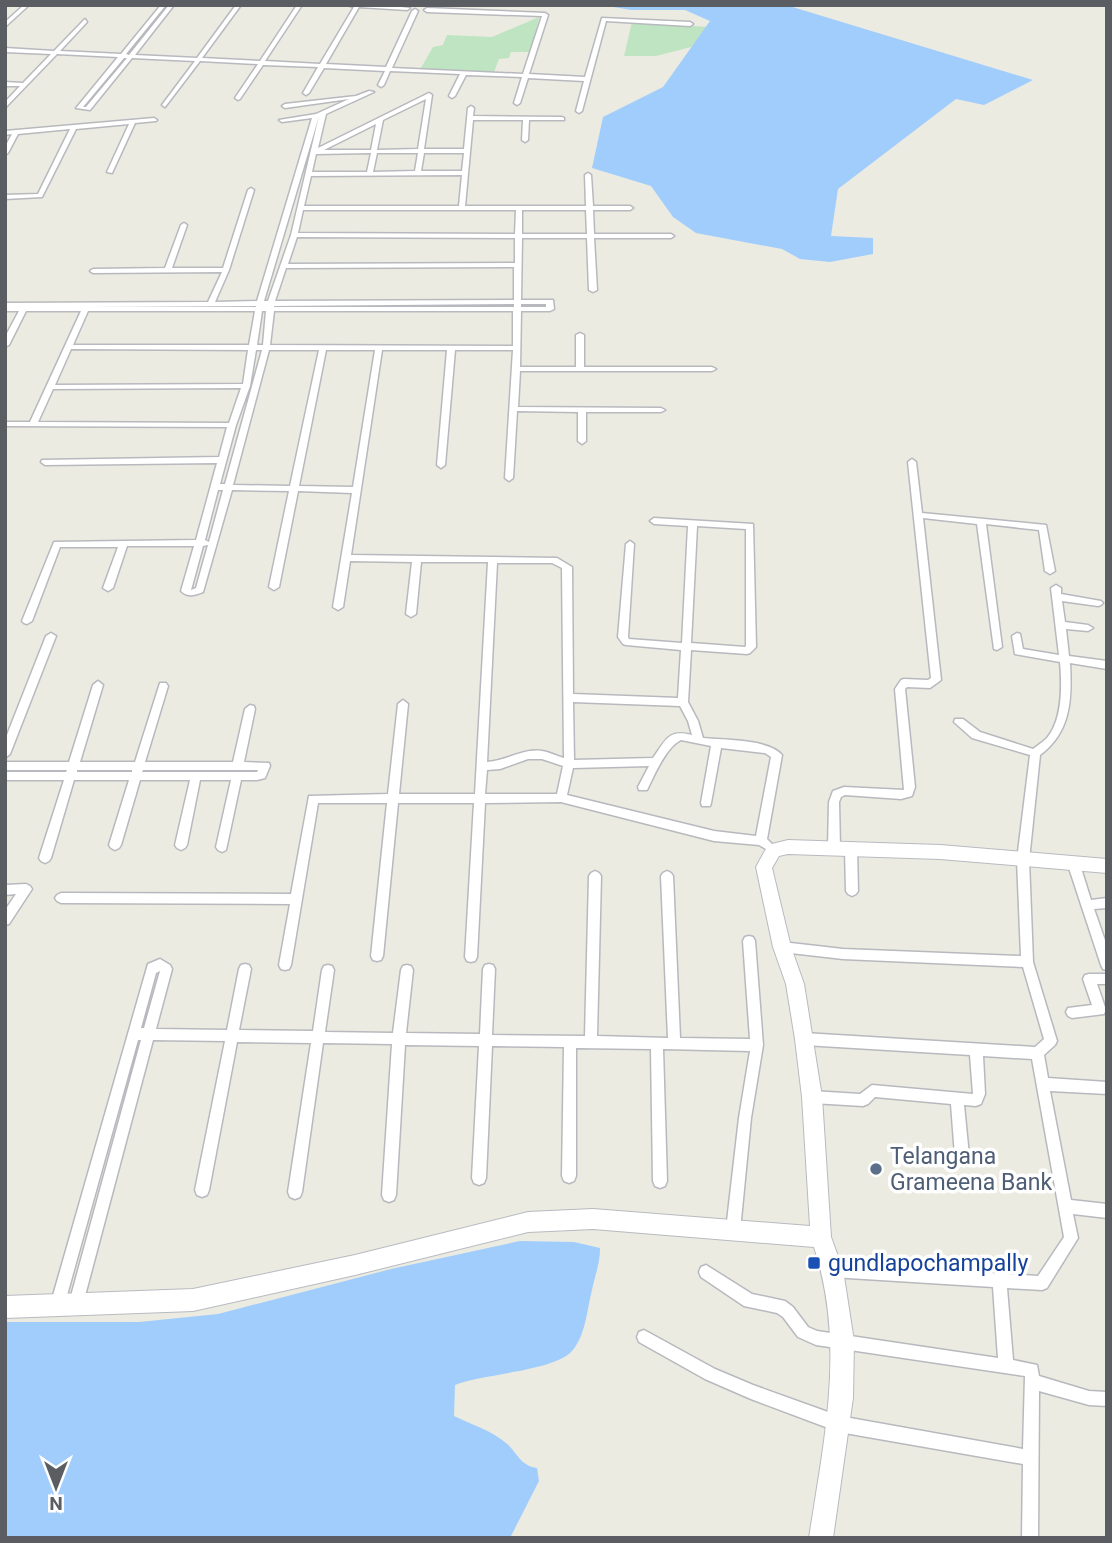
<svg xmlns="http://www.w3.org/2000/svg" width="1112" height="1543" viewBox="0 0 1112 1543" font-family="Roboto,sans-serif">
  <style>
    .green { fill: #bee4c1 }
    .water { fill: #a1cdfd }
    .lines { fill: none; stroke-linecap: round; stroke-linejoin: round }
    .minor-casing { stroke: #b7b9be; stroke-width: 3 }
    .secondary-casing { stroke: #b7bac0; stroke-width: 2 }
    .minor { fill: #fff; fill-rule: evenodd }
    .secondary { fill: #fff; fill-rule: evenodd }
    .service-dot { fill: #5c6f8a; stroke: #fff; stroke-width: 2.5 }
    .transit-dot { fill: #1a4fb4; stroke: #fff; stroke-width: 2.5 }
    .labels { text-anchor: middle; stroke-width: 7; stroke-linejoin: round; paint-order: stroke }
    .near-service-label { font-size: 23px; fill: #4e5e75; stroke: #fff; text-anchor: start }
    .near-transit-label { font-size: 23px; fill: #164399; stroke: #fff; text-anchor: start }
  </style>
  <rect width="100%" height="100%" fill="#ecebe1"/>
  <!-- green -->
  <path class="green" d="M539,17L531,52H511L509,58L499,59L494,72L421,68L433,47L443,45L447,35L492,37Z
    M632,22L708,27L699,45L656,56H624Z"/>
  <!-- water -->
  <path class="water" d="M602,5H786L1033,80L984,105L956,99L838,189L831,236L873,238V254L830,262L800,259L782,249L696,233L673,217L651,186L592,168L603,117L663,87L710,21L685,10H631Z
    M520,1241L574,1242L600,1248C600,1264 595,1275 592,1290C587,1309 586,1335 572,1351C555,1371 481,1374 455,1385L454,1416C471,1424 492,1431 506,1443C517,1452 520,1466 537,1468L539,1481L510,1538H5V1322H139L218,1314L391,1269Z"/>
  <g class="lines">
    <!-- minor casing -->
    <g class="minor-casing">
      <path id="minor" d="M24,5H29L5,27V22Z
        M161,5H166L126,54L129,55L169,5H174L135,55L197,58L236,5H241L202,58L260,61L297,5H302L265,61L320,64L354,7L347,5H383L410,8L407,10L359,7L326,64L386,67L412,11L415,9L418,11L392,68L523,74L542,16L427,12L424,10L427,8L545,13L548,15L529,74L585,77L602,18L690,22L693,24L690,26L606,21L582,111L579,113L576,111L584,81L528,78L520,103L517,105L514,103L522,77L466,75L455,96L452,98L449,96L460,74L390,71L384,85L381,87L378,85L385,71L324,68L309,93L306,95L303,93L318,67L263,65L240,99L238,100L235,98L258,64L200,61L165,107L162,105L195,61L132,58L90,110L76,108L77,107L118,57L57,54L5,108V102L20,86H5V82L23,83L51,54L5,52V48L54,51L85,19L87,22L60,51L121,54ZM124,58H127L86,107H83Z
        M369,91L374,92L326,114L318,148L429,93L432,95L424,149H464L468,108L471,106L474,108L473,116L562,117L564,118V120H529L528,140L525,142L522,140L523,120H473L465,206H586L585,175L588,173L591,175L593,206H630L633,208L630,210H593L594,234H671L674,236L671,238H594L597,290L593,292L589,290L587,238H522L521,300H553L554,309L550,311H521L520,367H576V335L580,333L584,335V367H712L716,369L712,371H520L518,407L661,408L665,410L661,412H586V441L582,444L578,441V412L517,411L513,478L509,481L505,478L513,350H455L445,465L441,468L437,465L447,350H382L351,555L557,558L572,567L573,694L678,698L681,650L626,645L623,644L618,637L626,544L630,541L634,544L628,637L629,639L682,643L688,526L654,524L650,521L654,518L753,524L756,647L750,653L747,654L691,650L688,702L698,721L703,738C725,740 768,739 782,755L767,839L772,844L770,847L766,849L759,845L714,841L561,802L485,803L477,957L475,961L471,962L467,961L465,957L474,803H398L383,956L381,960L377,961L373,960L371,956L387,803H318L291,965L289,969L285,970L281,969L279,965L290,904L61,903L57,901L55,898L57,895L61,893L291,894L309,796L388,794L398,704L403,700L408,704L399,794H475L488,562H421L416,614L411,617L406,614L412,562L350,561L343,607L338,610L333,607L352,493L298,491L279,587L274,590L269,587L289,491L232,490L203,592C195,595 188,598 181,591L194,546H127L113,588L108,591L103,588L118,547H60L32,621L27,624L24,623L22,621L54,542L196,540L217,463L45,465L41,462L42,460L219,457L227,427L5,426V422H30L81,311H26L9,345L5,347V337L19,311H5V303L208,302L222,272L93,273L90,271L93,269L165,268L181,225L184,223L187,225L172,268H223L248,190L251,188L254,190L229,270L215,302L257,301L312,118L282,122L279,120L316,114L349,99L285,108L282,106L285,104L356,96ZM426,99L418,149L377,150L383,120ZM319,116L291,235L268,301H264ZM376,124L371,150H324ZM371,153L367,172H312L316,154ZM377,153H418L415,171L373,172ZM424,153H464L462,171H421ZM462,175L459,206H304L311,176ZM303,210H516L515,234L298,233ZM522,210H586L587,234H522ZM297,237L515,238V263L288,264ZM514,267V300L275,301L286,268ZM514,304V307H274V306ZM521,304H546V307H521ZM256,306V307H89ZM88,311H255L249,345H73ZM262,311H266L263,345H257ZM274,311H513V346L270,345ZM71,349L248,350L243,384L55,385ZM256,350H262L225,484H220L236,425L250,386ZM269,350H319L290,486L233,485ZM326,350H375L353,487L299,486ZM241,388L229,423L38,422L53,389ZM218,490H223L209,542L205,540ZM697,526L746,529V646L745,647L691,643ZM208,545L196,588L191,590L203,546ZM497,563H552L562,568L564,758C557,756 549,752 542,751C523,748 506,761 487,762ZM573,702L680,706L688,721L692,735C668,729 666,740 653,758L574,760ZM681,740L711,746L701,803L702,806H710L711,803L721,748L765,753L771,757L756,836L714,831L567,795L573,768L649,766L638,787L639,790H647C654,776 666,747 681,740ZM528,759H542L563,766L557,794H485L487,770L500,769Z
        M154,118L157,120L156,121L135,123L112,173L107,172L129,124L76,129L42,197L5,199V195L38,194L70,129L18,134L8,153L5,155V147L12,134L5,135V131Z
        M912,459L916,462L922,513L1046,525L1055,571L1050,574L1045,571L1039,530L986,524L1002,647L997,650L994,649L977,524L923,518L941,680L930,688L907,687L905,689L915,787L912,796L901,799L845,795L841,797L839,802L840,848L838,851L834,853L830,851L828,848L829,802L833,791L844,787L904,790L895,689L901,680L904,679L928,680L931,678L908,462Z
        M1056,585L1061,588V594L1101,601L1103,603L1101,605L1098,606L1062,601L1065,622L1088,625L1093,628L1088,631L1066,629L1069,656L1107,661V669L1070,663C1072,699 1071,732 1040,755L1029,860L1033,962L1057,1041L1055,1045L1044,1055L1048,1078L1107,1082V1094L1050,1091L1071,1200L1107,1204V1218L1073,1214L1078,1238L1047,1288L1042,1290L1007,1288L1013,1360L1037,1365L1039,1376L1089,1391L1107,1392V1406L1089,1405L1039,1391L1038,1538H1022L1023,1464L839,1432L751,1399L705,1379L639,1342L637,1337L639,1332L644,1330L715,1369L753,1385L839,1416L1023,1449L1025,1376L816,1345L798,1337L783,1317L777,1313L744,1306L701,1277L699,1272L701,1267L706,1265L752,1294L785,1301L793,1307L808,1327L817,1331L998,1358L993,1287L832,1277L827,1275L825,1270L827,1265L832,1263L1038,1276L1064,1237L1032,1059L983,1056L985,1094L981,1104L976,1106L964,1105L969,1156L967,1161L962,1163L957,1161L955,1156L951,1104L875,1097L868,1104L863,1106L812,1103L807,1101L806,1097L807,1093L812,1091L860,1094L872,1085L973,1094L970,1055L804,1045L800,1043L798,1039L800,1035L804,1033L1035,1047L1044,1039L1023,967L843,959L782,952L778,951L776,947L778,943L782,942L843,949L1021,956L1017,860L1030,755L972,738L954,722L955,719H963L980,732L1033,749C1038,745 1043,742 1047,738C1063,719 1062,685 1060,662L1015,654L1012,636L1017,633L1020,634L1023,649L1059,655L1051,588Z
        M51,633L56,636L10,754L5,758V740L46,636Z
        M98,681L103,685L80,762H135L160,683H166L168,686L145,762H233L245,709L250,705L254,706L255,709L244,762L269,763L270,766L265,778L257,780H241L226,850L222,852L218,850L216,847L231,780H200L187,845L185,848L181,850L177,848L175,845L190,780H140L121,845L119,848L115,850L111,848L109,845L129,780H74L51,858L49,861L45,863L41,861L39,858L64,780H5V772H66L67,770H5V762H69L93,685ZM77,770H132V772H77ZM143,770H258L257,772H142Z
        M851,844L855,846L857,849L858,891L856,894L852,896L848,894L846,891L845,849L847,846Z
        M1074,860L1078,862L1080,865L1091,900L1107,898V908L1094,909L1107,946V970L1103,969L1101,965L1068,865L1070,862Z
        M595,871L599,873L601,876L597,1036L668,1038L661,876L663,873L667,871L671,873L673,876L680,1038L750,1039L743,941L745,937L749,936L753,937L755,941L763,1045L751,1118L740,1230L738,1235L733,1237L728,1235L726,1230L739,1118L750,1051L663,1049L667,1181L665,1186L660,1188L655,1186L653,1181L651,1049L576,1048V1176L574,1181L569,1183L564,1181L562,1176L564,1047L492,1046L486,1178L484,1183L479,1185L474,1183L472,1178L479,1046L405,1045L396,1195L394,1200L389,1202L384,1200L382,1195L392,1044L323,1043L302,1192L300,1197L295,1199L290,1197L288,1192L311,1043L237,1042L209,1190L207,1195L202,1197L197,1195L195,1190L225,1041L153,1040L82,1307L80,1312L75,1314L70,1312L68,1307L141,1040H138L64,1306L62,1311L57,1313L52,1311L50,1306L148,964L160,959L170,965L172,969L156,1029L227,1030L239,969L241,965L245,964L249,965L251,969L239,1030L313,1031L322,970L324,966L328,965L332,966L334,970L325,1032L393,1033L401,970L403,966L407,965L411,966L413,970L406,1033L480,1034L483,969L485,965L489,964L493,965L495,969L492,1035L585,1036L589,876L591,873ZM160,971L144,1028H141L156,973Z
        M26,884L30,886L32,889L30,892L9,924L5,925V910L16,894L5,895V885Z
        M1089,974H1107V984H1097L1106,1010L1104,1014L1072,1018L1068,1016L1066,1012L1068,1008L1092,1005L1083,979L1085,975Z"/>
    </g>
    <!-- secondary casing -->
    <g class="secondary-casing">
      <path id="secondary" d="M788,840L940,845L1107,859V873L940,859L788,854L779,856L772,868L791,947L804,984L822,1097L831,1237L843,1270L854,1341L853,1398L833,1538H809C824,1439 846,1345 814,1247L593,1229L528,1232L355,1275L193,1311L5,1318V1296L193,1289L355,1255L528,1212L593,1209L810,1226L802,1097L795,1039L786,984L773,947L756,867L768,845Z"/>
    </g>
    <!-- minor -->
    <use href="#minor" class="minor"/>
    <!-- secondary -->
    <use href="#secondary" class="secondary"/>
  </g>
  <!-- markers -->
  <circle class="service-dot" cx="876" cy="1169" r="7"/>
  <rect class="transit-dot" x="807" y="1256" width="14" height="14" rx="3.5"/>
  <g class="labels">
    <!-- near-service labels -->
    <g class="near-service-label">
      <text x="890" y="1164">Telangana<tspan x="890" dy="26">Grameena Bank</tspan></text>
    </g>
    <!-- near-transit labels -->
    <g class="near-transit-label">
      <text x="828" y="1271">gundlapochampally</text>
    </g>
  </g>
  <!-- border -->
  <rect width="1112" height="1543" fill="none" stroke="#5a5d62" stroke-width="14"/>
  <!-- north arrow -->
  <g transform="translate(56 1487) rotate(180)" stroke="#ffffff" stroke-width="5" paint-order="stroke">
  <path d="M0-5L12 26L0 18L-12 26Z" fill="#5a5d62"/>
  <text y="-10" font-size="19" font-weight="bold" text-anchor="middle" fill="#5a5d62">N</text>
  </g>
</svg>
